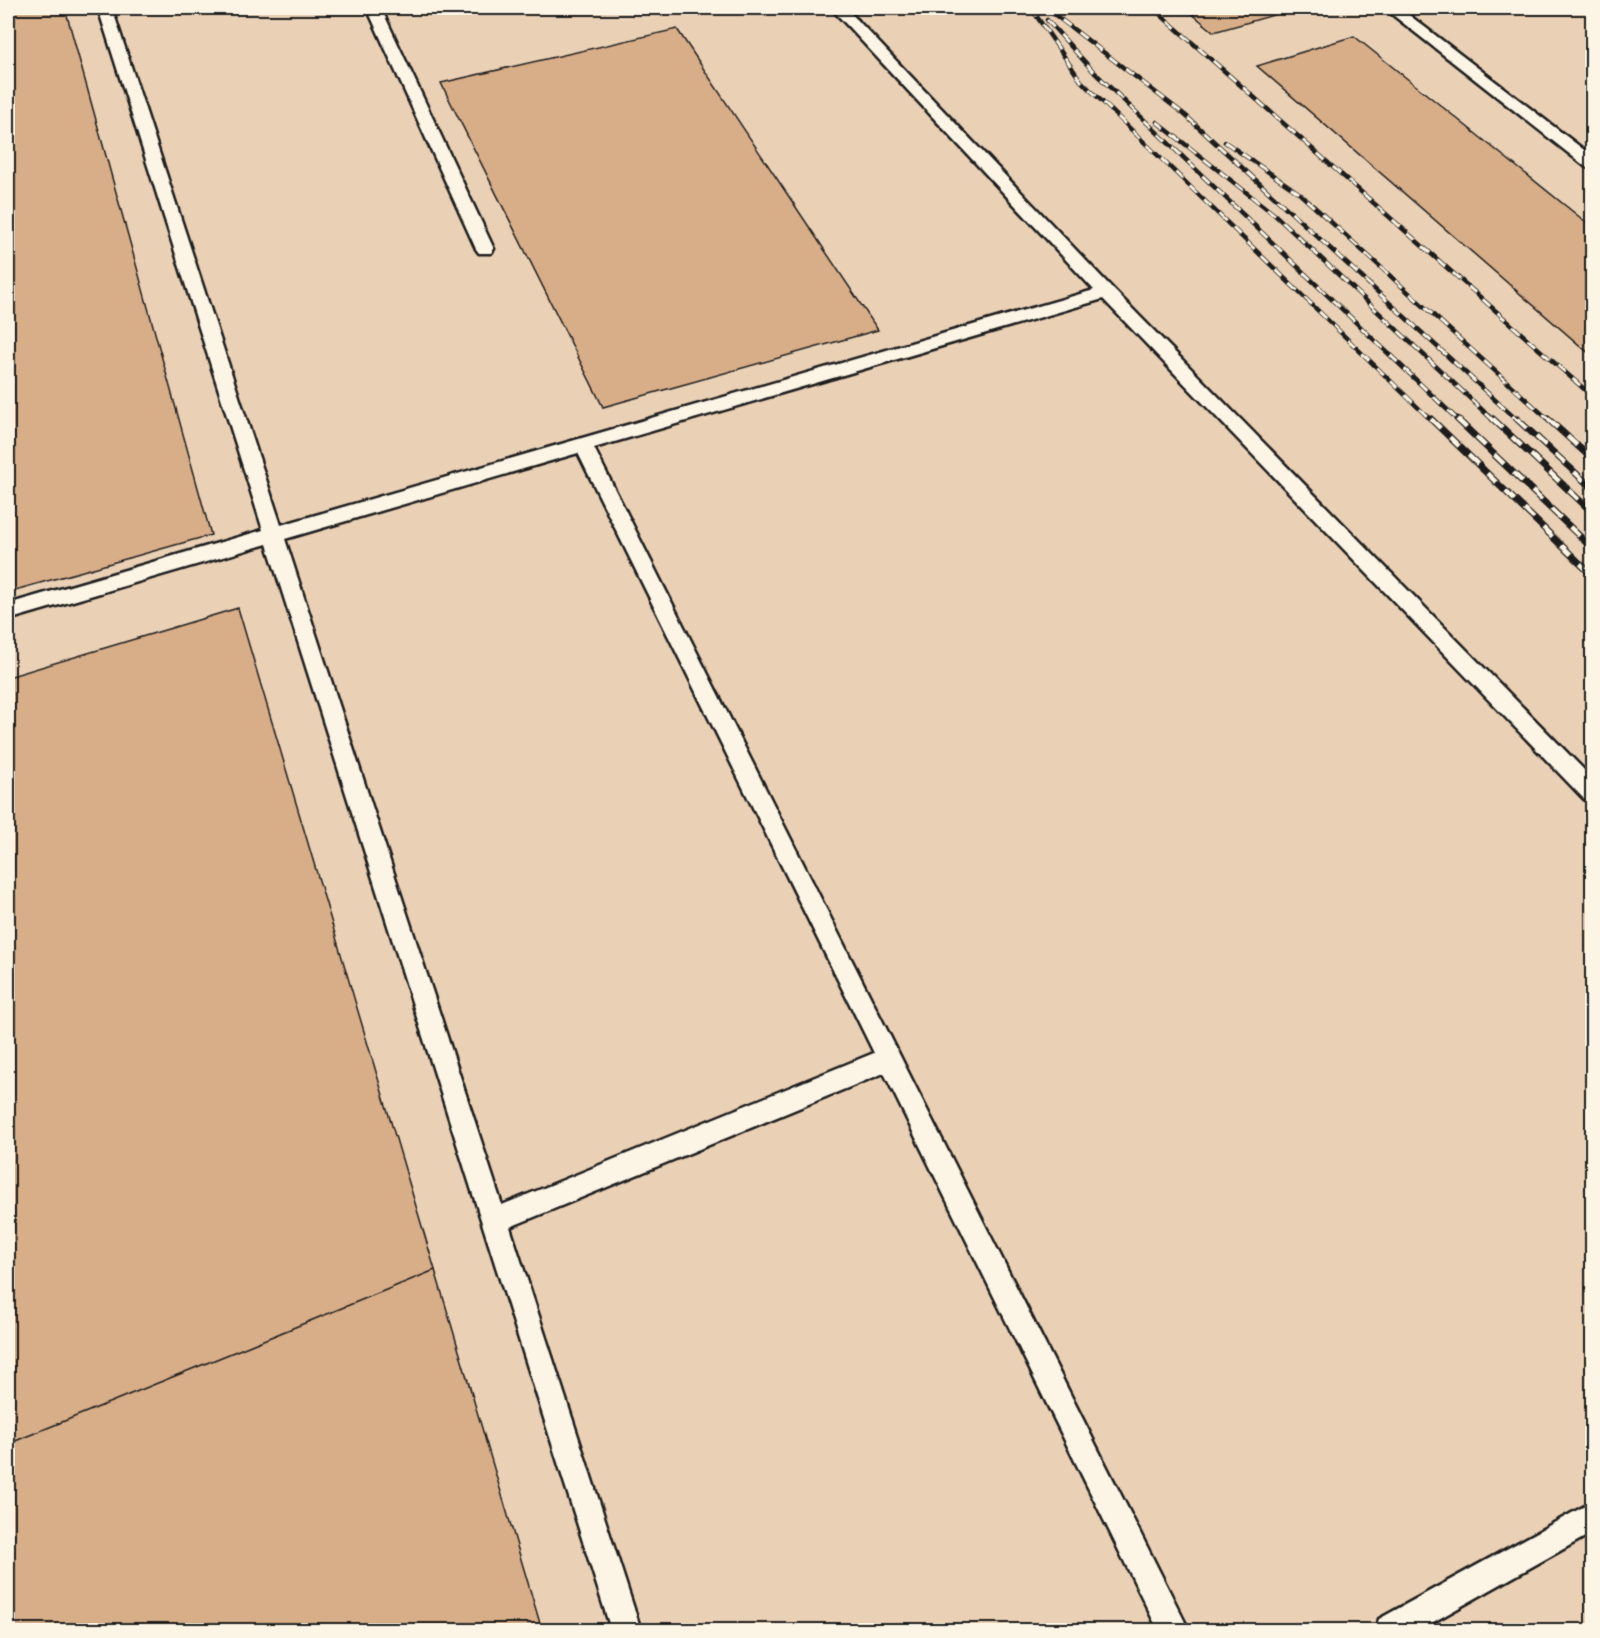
<svg xmlns="http://www.w3.org/2000/svg" width="1600" height="1638" viewBox="0 0 1600 1638" font-family="'Patrick Hand',sans-serif">
  <style>
    .built { fill: #ead1b6 }
    .building { fill: #d8ae89; stroke: #1c1c1c; stroke-width: 1.5 }
    .lines { fill: none; stroke-linecap: round; stroke-linejoin: round }
    .service-casing { stroke: #1c1c1c; stroke-width: 5 }
    .service { fill: #fcf5e5; fill-rule: evenodd }
    .rail-far1-casing { stroke: #1c1c1c; stroke-width: 4.5 }
    .rail-casing { stroke: #1c1c1c; stroke-width: 7 }
    .rail-far1 { stroke: #fcf5e5; stroke-width: 3; stroke-dasharray: 10; stroke-linecap: butt }
    .rail { stroke: #fcf5e5; stroke-width: 4.5; stroke-dasharray: 13; stroke-linecap: butt }
  </style>
  <rect width="100%" height="100%" fill="#f1e0c9"/>
  <filter id="ink" filterUnits="userSpaceOnUse"><feTurbulence type="fractalNoise" baseFrequency=".0167" numOctaves="2"/><feDisplacementMap in="SourceGraphic" scale="12" xChannelSelector="R" yChannelSelector="G"/><feConvolveMatrix kernelMatrix="1 2 1 2 8 2 1 2 1" color-interpolation-filters="sRGB"/></filter>
  <g filter="url(#ink)">
    <!-- built -->
    <path class="built" d="M8,8H1592V1630H8Z"/>
    <!-- building -->
    <path class="building" d="M8,8H65L211,535L8,592Z
      M1185,8H1298L1214,32Z
      M677,29L878,330L603,407L441,83Z
      M1354,36L1592,227V356L1257,66Z
      M238,608L435,1270L8,1444V677Z
      M435,1270L542,1630H8V1444Z"/>
    <g class="lines">
      <!-- service casing -->
      <g class="service-casing">
        <path id="service" d="M98,8H112L281,525L1094,290L831,8H846L1112,288L1592,778V801L1584,799L1103,299L594,448L1189,1630H1158L884,1073L510,1227L641,1630H611L267,544L8,620V604L263,530ZM578,453L874,1053L502,1205L285,539Z
          M367,8H381L494,249L491,253H479L476,249Z
          M1384,8H1400L1592,156V169L1586,167Z
          M1592,1502V1533L1419,1630H1375L1379,1619Z"/>
      </g>
      <!-- service -->
      <use href="#service" class="service"/>
      <!-- rail-far1 casing -->
      <g class="rail-far1-casing">
        <path id="rail-far1" d="M1031,8L1081,81L1432,421
          M1046,8L1185,115L1518,421
          M1153,8L1592,396
          M1047,20L1094,72L1459,421
          M1157,122L1275,215L1494,421
          M1225,142L1299,193L1550,421"/>
      </g>
      <!-- rail casing -->
      <g class="rail-casing">
        <path id="rail" d="M1431,419L1592,575
          M1457,419L1592,548
          M1493,419L1592,512
          M1517,419L1592,488
          M1548,419L1592,459"/>
      </g>
      <!-- rail-far1 -->
      <use href="#rail-far1" class="rail-far1"/>
      <!-- rail -->
      <use href="#rail" class="rail"/>
    </g>
  </g>
  <!-- margin -->
  <rect width="1600" height="1638" fill="none" stroke="#fcf5e5" stroke-width="30"/>
  <rect x="15" y="15" width="1570" height="1608" fill="none" stroke="#1c1c1c" stroke-width="2" filter="url(#ink)"/>
</svg>
